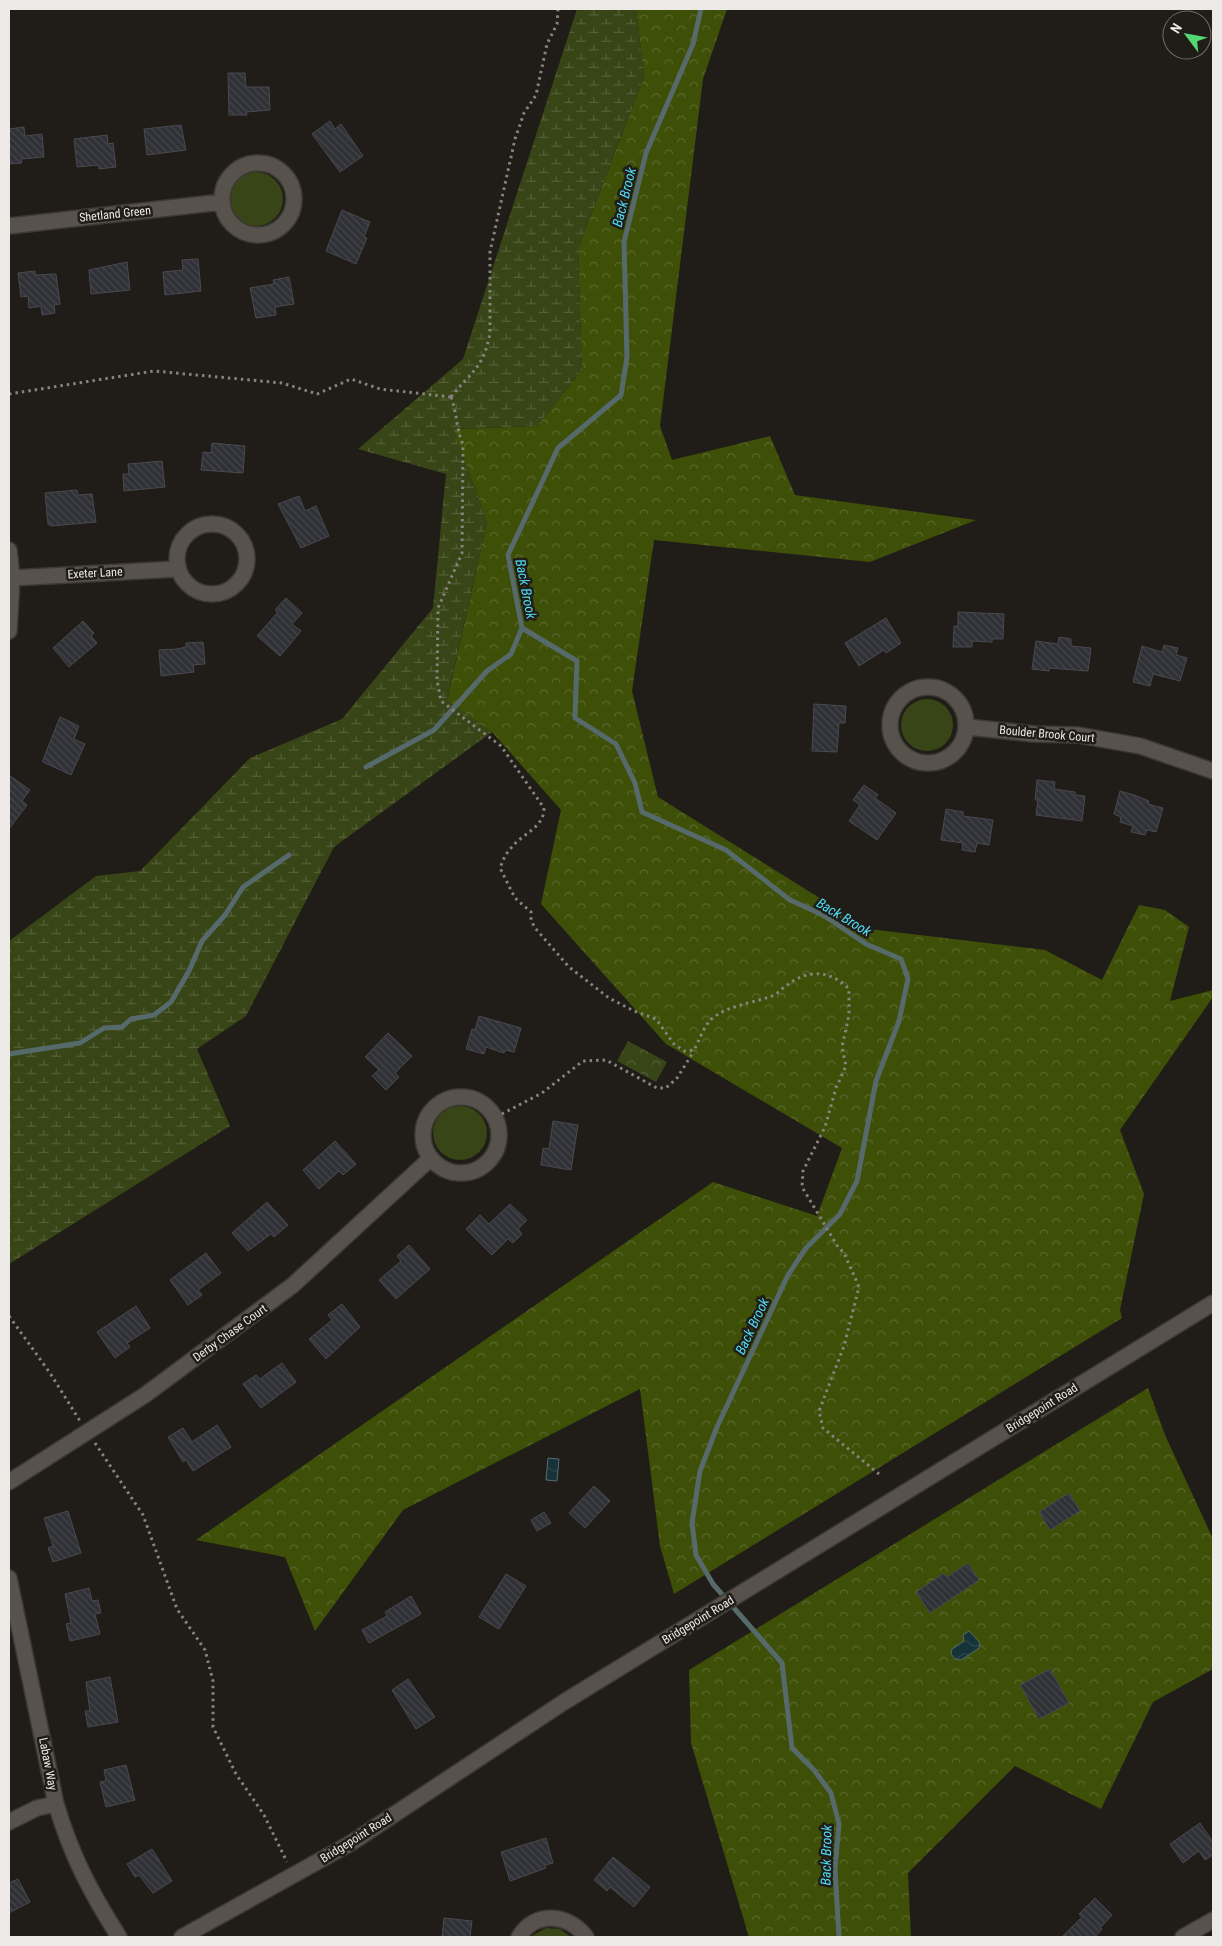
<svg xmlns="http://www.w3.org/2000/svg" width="1222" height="1946" viewBox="0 0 1222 1946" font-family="'Roboto Condensed',sans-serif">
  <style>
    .grass { fill: #384516 }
    .forest { fill: url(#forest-crowns) }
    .wetland { fill: url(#wetland-marsh) }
    .park { fill: url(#park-crowns) }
    .water { fill: url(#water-waves); stroke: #566a6c }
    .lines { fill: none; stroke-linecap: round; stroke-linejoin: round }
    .stream { stroke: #566a6c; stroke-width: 5 }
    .building { fill: url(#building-back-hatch); stroke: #494950 }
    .minor-casing { stroke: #3c3836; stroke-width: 18 }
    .path { stroke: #87837f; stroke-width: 3; stroke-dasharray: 2.5 4; stroke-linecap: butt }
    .minor { stroke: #58524d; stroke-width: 15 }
    .labels { text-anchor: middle; stroke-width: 5; stroke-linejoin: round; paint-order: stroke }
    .street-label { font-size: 12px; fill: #ece9e6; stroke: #201c17 }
    .water-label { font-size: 14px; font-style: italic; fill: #4eddf4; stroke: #201c17 }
  </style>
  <defs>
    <pattern id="forest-crowns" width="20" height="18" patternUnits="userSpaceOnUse" patternTransform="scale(1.25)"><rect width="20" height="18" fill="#3e4f08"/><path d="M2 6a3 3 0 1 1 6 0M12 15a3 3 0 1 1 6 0" fill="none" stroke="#5a682c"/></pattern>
    <pattern id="wetland-marsh" width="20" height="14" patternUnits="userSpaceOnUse" patternTransform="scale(1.25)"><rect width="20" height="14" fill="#384516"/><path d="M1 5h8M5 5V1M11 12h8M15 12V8" fill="none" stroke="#556038"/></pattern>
    <pattern id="park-crowns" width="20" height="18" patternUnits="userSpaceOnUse" patternTransform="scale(1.25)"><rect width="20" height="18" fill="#384516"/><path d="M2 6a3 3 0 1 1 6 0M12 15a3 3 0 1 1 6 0" fill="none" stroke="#556038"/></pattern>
    <pattern id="water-waves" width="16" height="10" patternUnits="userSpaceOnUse" patternTransform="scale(1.25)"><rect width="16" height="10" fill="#153338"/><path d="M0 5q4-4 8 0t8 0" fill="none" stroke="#2c474b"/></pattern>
    <pattern id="building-back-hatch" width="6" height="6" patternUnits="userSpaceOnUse" patternTransform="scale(1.25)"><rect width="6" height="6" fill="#303137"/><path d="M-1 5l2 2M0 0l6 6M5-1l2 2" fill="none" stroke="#44454a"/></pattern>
  </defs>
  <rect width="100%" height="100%" fill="#201c17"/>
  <!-- grass -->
  <path class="grass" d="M229 199a27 27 0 1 1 54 0a27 27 0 1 1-54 0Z
    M901 725a26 26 0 1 1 52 0a26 26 0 1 1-52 0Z
    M433 1133a27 27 0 1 1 54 0a27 27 0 1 1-54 0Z
    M546,1928L560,1929L571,1937H530Z"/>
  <!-- forest -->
  <path class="forest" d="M636,9H727L703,79L660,426L672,460L770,436L795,495L976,520L870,562L654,540L632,691L658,797L869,929L1045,950L1102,980L1139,905L1165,910L1189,927L1170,1001L1213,990V997L1120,1130L1144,1194L1120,1310L1122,1318L674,1594L660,1546L640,1389L403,1510L315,1631L285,1557L196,1540L713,1182L817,1216L842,1148L666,1044L541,904L561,810L492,732L447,701L487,522L453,429L537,426L582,370L578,249L644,77Z
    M1148,1388L1165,1435L1213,1539V1669L1153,1702L1101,1809L1015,1766L908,1873L911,1937H749L691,1743L689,1670Z"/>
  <!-- wetland -->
  <path class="wetland" d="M577,9H636L644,77L578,249L582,370L537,426L453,429L487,522L447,700L492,732L334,847L246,1016L197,1049L230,1126L9,1264V941L96,876L140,871L250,758L342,719L433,608L446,474L358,449L463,359Z"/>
  <!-- park -->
  <path class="park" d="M628,1041L667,1062L656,1082L617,1061Z"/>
  <!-- water -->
  <path class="water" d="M548,1458L559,1459L557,1481L546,1480Z
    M969,1631L980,1643L979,1648L961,1660L955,1659L951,1654L952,1649L964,1641L963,1635Z"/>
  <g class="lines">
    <!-- stream -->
    <path class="stream" d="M701,9L693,44L646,153L624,242L627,357L621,395L558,448L508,555L522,628L577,661L575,718L616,744L635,783L642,812L726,850L790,900L823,915L866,944L901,959L908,979L899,1021L876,1081L857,1181L840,1214L806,1248L788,1275L717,1427L700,1471L692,1523L696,1555L713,1584L782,1663L792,1748L814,1770L831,1793L839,1824L835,1869L839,1937
      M366,767L434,730L487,671L511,654L522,628
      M9,1054L80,1043L104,1028L122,1027L131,1019L154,1015L171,1002L189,971L202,941L225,915L243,887L289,855"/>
  </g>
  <!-- building -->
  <path class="building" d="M228,73H245L246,87H269L270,110L246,112L247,115H229Z
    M330,121L335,129L341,124L363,156L340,172L312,134Z
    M181,125L186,150L147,155L144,129Z
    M24,127L25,136L42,134L44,157L21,159L22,163L9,164V129Z
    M107,135L108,144L113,143L116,167L99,169V165L77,167L74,139Z
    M342,210L370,222L364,237L367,238L356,264L326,251Z
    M198,259L201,291L165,295L163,272L183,270L182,260Z
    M127,262L130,290L91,294L89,270Z
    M35,271V275L56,274L60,304L54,305L55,313L42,315L41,306L29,308L28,296L21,297L18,273Z
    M289,277L294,304L275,307L276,315L256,318L250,288L274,284L273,280Z
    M212,443L245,446L243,473L201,470L203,452L211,453Z
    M162,461L165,487L124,491L123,474H129L128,464Z
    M77,490L78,495L92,494L96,522L51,526L48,524L45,493Z
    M299,496L305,511L316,506L329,536L301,548L278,504Z
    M286,598L302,613L292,624L301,631L280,656L257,636L278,612L275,610Z
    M958,612L1004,614L1003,639H992V642L972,641V647H953L954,626H958Z
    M886,618L901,643L886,653L884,650L859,666L845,643Z
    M83,621L94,633L91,636L97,643L69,667L53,648Z
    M1059,637L1071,639V646L1091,648L1088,671L1049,668V671L1032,669L1036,641L1058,644Z
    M203,642L205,664L193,665L194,672L161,676L159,650L177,649L186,647V643Z
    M1164,645L1178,648L1176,655L1187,658L1180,681L1153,674L1150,686L1133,682L1142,646L1162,652Z
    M814,704L846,706L845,723H839L837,752L812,751Z
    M60,717L79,726L74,739L85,744L71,775L43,762V760Z
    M9,775L30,790L22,801L27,805L9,829Z
    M1037,780L1055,782L1054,789L1075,792V795L1085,796L1082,821L1036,815L1038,800H1035Z
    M864,785L878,795L875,798L896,813L877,840L849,821L860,805L853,800Z
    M1120,791L1137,796L1149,801L1148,804L1163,808L1156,832L1147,830L1145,835L1131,832L1133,826L1120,822L1121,817L1114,814Z
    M946,809L963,812V816L993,820L989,845L977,843L975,852L962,850L963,843L941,840Z
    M479,1016L521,1028L514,1052L505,1050L504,1053L486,1047L484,1054L466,1049L472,1029L475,1030Z
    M388,1033L412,1056L395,1073L399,1077L386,1090L372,1076L379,1070L365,1057Z
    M553,1121L578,1125L571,1170L541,1165L543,1148L549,1149Z
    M335,1141L356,1164L343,1175L339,1171L319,1189L303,1170Z
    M267,1202L288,1225L274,1237L271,1234L248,1251L232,1233Z
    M510,1204L527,1220L518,1229L522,1234L513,1243L508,1239L492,1255L466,1229L480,1215L489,1224Z
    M409,1245L430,1269L396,1299L379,1280L401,1261L397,1256Z
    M206,1253L221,1273L198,1290L202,1295L188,1305L170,1280Z
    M342,1304L360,1327L326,1359L309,1339L332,1320L328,1315Z
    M136,1306L150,1328L127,1343L130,1347L115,1358L97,1332Z
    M282,1363L296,1382L261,1408L243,1384L256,1375L260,1379Z
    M217,1425L231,1447L193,1471L186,1460L183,1462L168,1437L183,1428L192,1442Z
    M594,1486L610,1501L585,1528L569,1513Z
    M1069,1493L1080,1511L1050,1530L1039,1512Z
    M68,1511L81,1553L53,1562L48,1548L53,1546L44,1518Z
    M544,1512L551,1523L537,1531L531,1520Z
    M968,1563L979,1580L930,1613L916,1592L944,1573L947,1577Z
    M506,1574L526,1586L499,1629L479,1617Z
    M89,1588L92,1601L98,1600L101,1613L95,1614L100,1634L70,1641L66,1624L71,1623L65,1594Z
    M411,1596L421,1614L369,1643L362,1630L387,1616L385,1612Z
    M1050,1669L1069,1703L1039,1719L1020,1685Z
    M110,1677L118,1722L88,1727L85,1711H90L86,1682Z
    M408,1679L435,1717L416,1729L392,1690Z
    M126,1765L135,1800L106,1807L100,1782L106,1781L104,1770Z
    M1200,1823L1213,1842V1855L1205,1860L1199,1851L1183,1863L1170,1844Z
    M546,1838L553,1863L545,1865L546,1868L510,1881L501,1852Z
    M152,1849L172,1881L153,1893L139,1875L135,1877L127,1864Z
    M613,1857L650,1887L634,1907L610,1887L607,1891L594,1880Z
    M18,1879L30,1902L9,1913V1883Z
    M1095,1898L1112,1915L1100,1928L1102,1929L1095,1937H1062L1082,1917L1079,1914Z
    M444,1918L472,1921L470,1937H442Z"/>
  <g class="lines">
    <!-- minor casing -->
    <g class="minor-casing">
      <path id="minor" d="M222 199a36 36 0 1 1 72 0a36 36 0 1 1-72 0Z
        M9,226L222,202
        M177 559a35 35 0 1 1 70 0a35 35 0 1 1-70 0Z
        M9,550L12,578L9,631
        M12,578L177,569
        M890 725a38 38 0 1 1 76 0a38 38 0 1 1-76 0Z
        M967,727L1034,734L1078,735L1140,746L1213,771
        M423 1135a38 38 0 1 1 76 0a38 38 0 1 1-76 0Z
        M9,1482L145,1395L293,1285L431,1158
        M9,1578L56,1804C72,1857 90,1891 119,1937
        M9,1822L37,1808L56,1804
        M182,1937L351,1843L564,1702L1213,1303
        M519,1937C535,1910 569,1914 586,1937
        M1183,1937L1213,1920"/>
    </g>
    <!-- path -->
    <path class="path" d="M9,394L154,371L282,383L317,394L351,379L380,389L451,397
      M451,397C457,413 456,427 463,445L462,553L438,608L437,680L441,701L501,746L544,808C544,828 523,833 512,847C506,853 503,860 500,868L515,898L531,912V920L535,928L569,967L609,998L634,1011L656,1019L674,1044L684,1051L694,1050C699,1041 705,1023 714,1017C730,1005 753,1003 772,996C778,994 782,988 787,985C809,969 830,970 849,989V1015L842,1047L846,1066L836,1088L825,1127L803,1171L802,1187L838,1247L844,1253L859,1287L844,1346L819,1411L823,1428L879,1474
      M451,397C471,371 483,370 490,333V252L515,139L524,113L536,95L547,44L557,24L558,9
      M496,1117L542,1093L583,1061L606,1060L657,1088H666L677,1078L694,1051
      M9,1316L50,1373L80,1421
      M95,1443L143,1515L177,1609L205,1650L213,1681V1727L236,1774L264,1815L287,1862"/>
    <!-- minor -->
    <use href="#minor" class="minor"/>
  </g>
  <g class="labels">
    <!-- street labels -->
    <g class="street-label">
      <text transform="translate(115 214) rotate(-6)" y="4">Shetland Green</text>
      <text transform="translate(95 573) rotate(-3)" y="4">Exeter Lane</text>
      <text transform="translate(1047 734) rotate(5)" y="4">Boulder Brook Court</text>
      <text transform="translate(230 1333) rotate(-36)" y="4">Derby Chase Court</text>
      <text transform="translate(1042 1408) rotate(-32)" y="4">Bridgepoint Road</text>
      <text transform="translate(698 1620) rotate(-31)" y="4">Bridgepoint Road</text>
      <text transform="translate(48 1764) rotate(79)" y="4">Labaw Way</text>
      <text transform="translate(356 1838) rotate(-32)" y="4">Bridgepoint Road</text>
    </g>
    <!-- water labels -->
    <g class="water-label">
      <text transform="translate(624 197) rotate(-76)" y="5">Back Brook</text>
      <text transform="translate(526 589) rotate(79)" y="5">Back Brook</text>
      <text transform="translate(844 917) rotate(31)" y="5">Back Brook</text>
      <text transform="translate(752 1326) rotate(-65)" y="5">Back Brook</text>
      <text transform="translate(826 1855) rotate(-89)" y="5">Back Brook</text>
    </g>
  </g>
  <!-- border -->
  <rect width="1222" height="1946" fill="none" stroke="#ece9e6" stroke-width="20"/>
  <!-- north arrow -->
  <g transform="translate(1187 35) rotate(302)"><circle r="24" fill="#201c17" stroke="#726e6a"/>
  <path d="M0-4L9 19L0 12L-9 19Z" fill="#54d672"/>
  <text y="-8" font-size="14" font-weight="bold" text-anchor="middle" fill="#ece9e6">N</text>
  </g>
</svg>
